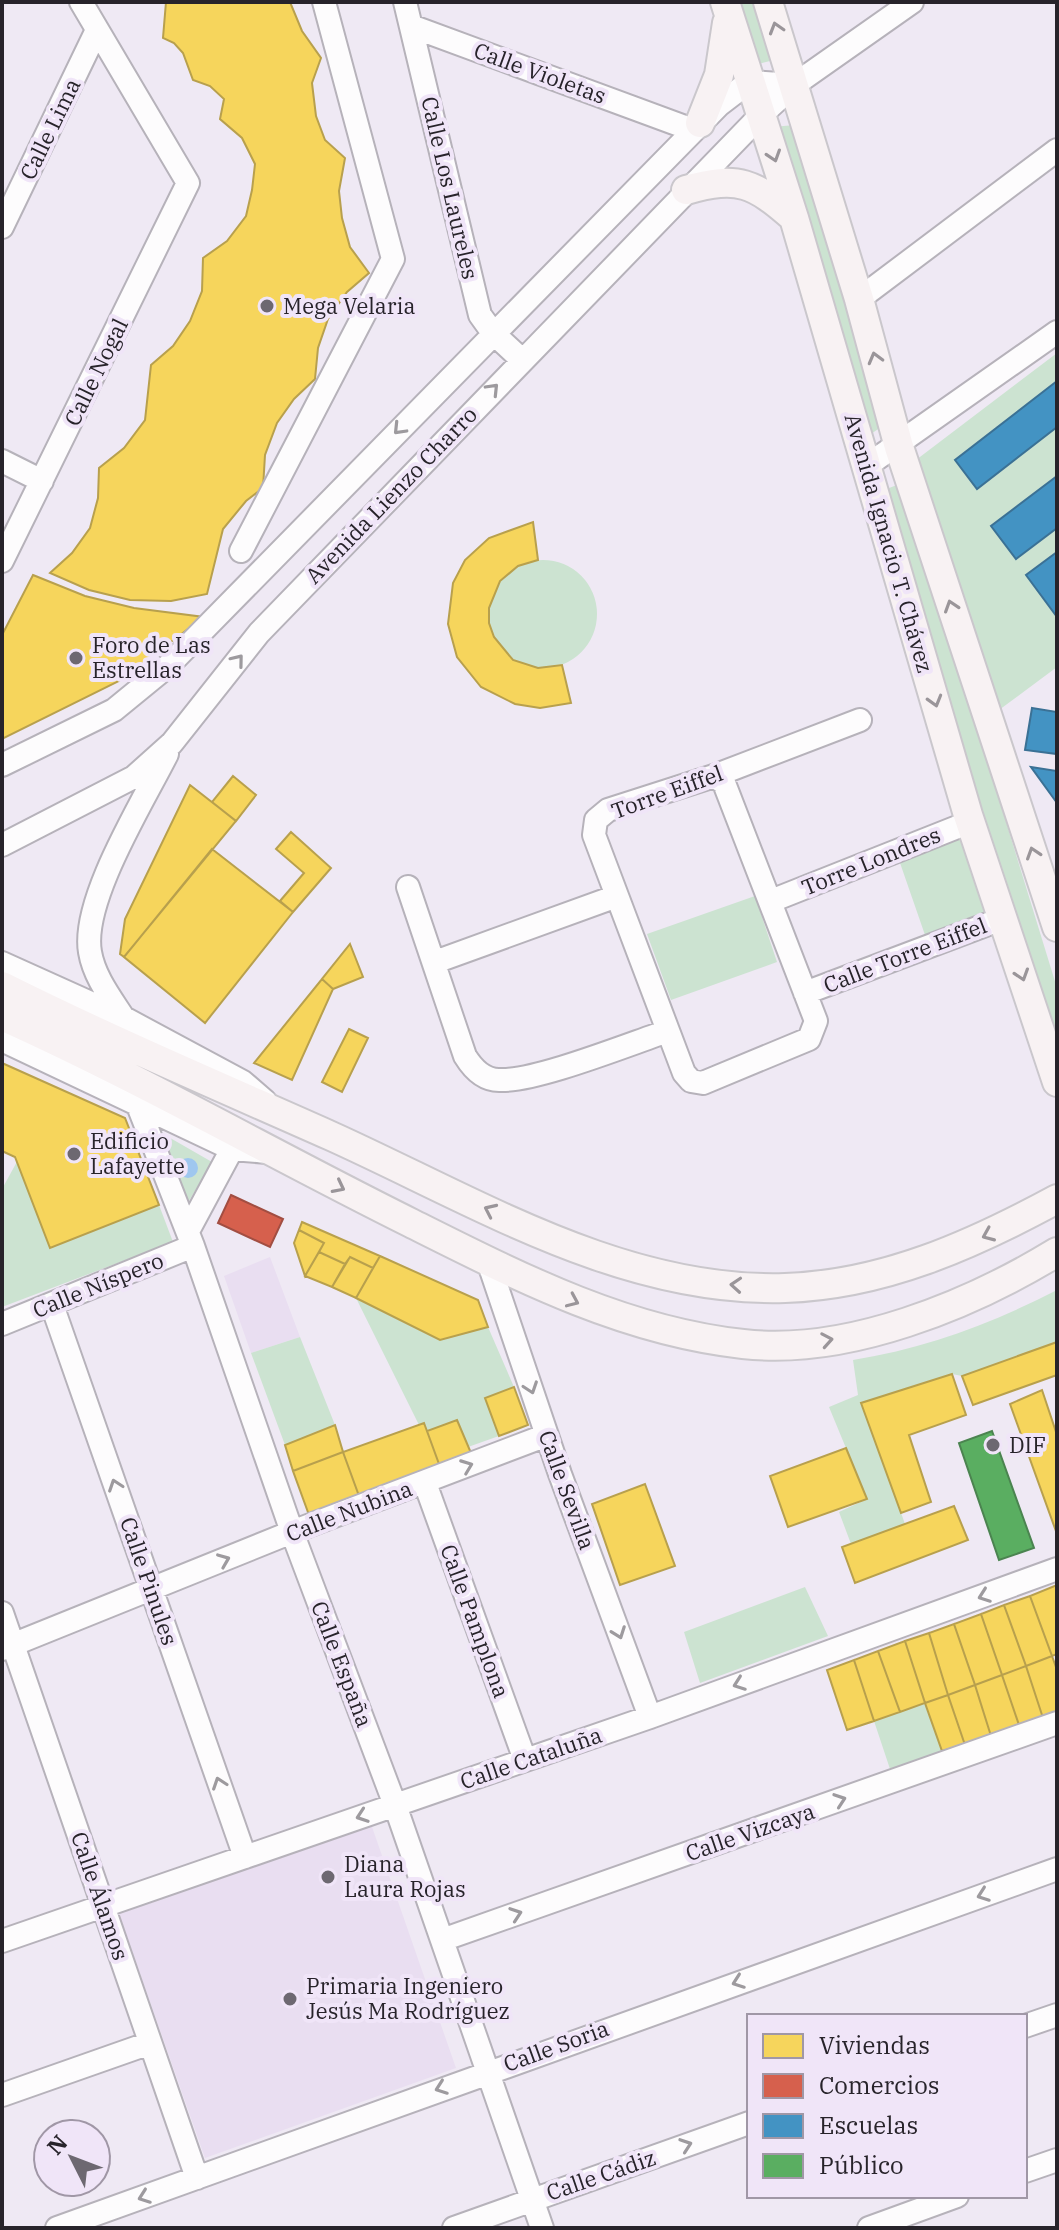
<svg xmlns="http://www.w3.org/2000/svg" width="1059" height="2230" viewBox="0 0 1059 2230" font-family="'IBM Plex Serif',serif">
  <style>
    .built { fill: #e9def1 }
    .green { fill: #cce3d1 }
    .water { fill: #9fc7ef }
    .homes { fill: #f6d55c; stroke: #b8a04d; stroke-width: 2 }
    .shops { fill: #d6604d; stroke: #a24e42; stroke-width: 2 }
    .schools { fill: #4393c3; stroke: #3b7195; stroke-width: 2 }
    .public { fill: #5aae61; stroke: #4b8450; stroke-width: 2 }
    .lines { fill: none; stroke-linecap: round; stroke-linejoin: round }
    .minor-casing { stroke: #b6b2ba; stroke-width: 26 }
    .major-casing { stroke: #cac7cc; stroke-width: 32 }
    .minor { stroke: #fdfcfd; stroke-width: 22 }
    .major { stroke: #f8f2f3; stroke-width: 28 }
    .oneway { stroke: #9a9599 }
    .oneway2 { stroke: #9d9a9e }
    .poi-dot { fill: #6d6871; stroke: #f0e5f8; stroke-width: 3 }
    .labels { text-anchor: middle; stroke-width: 8; stroke-linejoin: round; paint-order: stroke }
    .street-label { font-size: 22px; fill: #27232a; stroke: #f0e5f8 }
    .poi-label { font-size: 22px; fill: #27232a; stroke: #f0e5f8; text-anchor: start }
  </style>
  <rect width="100%" height="100%" fill="#efe9f4"/>
  <!-- built -->
  <path class="built" d="M270,1257L300,1337L251,1353L224,1276Z
    M371,1824L456,2068L205,2158L119,1914Z"/>
  <!-- green -->
  <path class="green" d="M741,2H761L778,59L758,64Z
    M795,125L884,425L868,436L772,127Z
    M1057,353V476L991,526L1016,559L1057,528V667L999,710L912,463Z
    M902,483L1057,988V1036L1014,912L884,490Z
    M489 614a54 54 0 1 1 108 0a54 54 0 1 1-108 0Z
    M961,837L985,915L925,935L899,860Z
    M755,896L777,962L671,1000L647,934Z
    M158,1131L212,1162L186,1206Z
    M19,1158L50,1248L159,1205L173,1242L2,1307V1189Z
    M1057,1290V1342L962,1376L952,1374L862,1403L905,1524L851,1544L839,1512L867,1499L829,1407L858,1395L853,1360C926,1348 991,1324 1057,1290Z
    M356,1298L440,1340L488,1327L514,1387L485,1399L499,1436L468,1447L457,1420L427,1431L419,1425Z
    M300,1337L335,1425L285,1445L251,1353Z
    M805,1587L828,1636L700,1683L684,1632Z
    M925,1703L942,1751L890,1769L874,1721Z"/>
  <!-- water -->
  <path class="water" d="M178 1168a10 10 0 1 1 20 0a10 10 0 1 1-20 0Z"/>
  <!-- homes -->
  <path class="homes" d="M166,2H290L302,31L321,58L312,83L316,116L325,140L345,158L339,191L342,218L350,247L369,273L347,292L328,319L318,348L315,379L294,399L277,423L265,455L263,488L246,501L223,529L207,594L171,601L130,600L89,590L50,573L72,553L90,528L98,498L99,468L124,448L145,420L151,365L173,346L190,321L202,291L203,258L227,241L246,216L252,190L255,164L242,138L220,119L224,99L210,86L193,80L183,53L174,43L163,38Z
    M533,522L538,560L518,566L500,581L489,608V623L494,637L513,660L538,668L562,665L571,703L540,708L515,704L481,687L457,657L448,624L453,583L465,560L489,538Z
    M33,575L85,596L134,608L204,617L119,681L2,739V635Z
    M233,776L256,795L236,821L212,802Z
    M190,785L236,821L124,957L120,954L125,919Z
    M291,832L331,868L293,912L280,901L304,873L276,849Z
    M212,849L293,912L205,1023L124,957Z
    M350,944L363,977L333,989L322,979Z
    M322,979L333,989L292,1080L254,1063Z
    M349,1029L368,1038L342,1092L322,1082Z
    M2,1063L125,1118L159,1205L50,1248L15,1157L2,1151Z
    M302,1222L380,1256L373,1268L350,1257L345,1264L319,1252L324,1243L299,1230Z
    M299,1230L324,1243L305,1276L294,1243Z
    M319,1252L345,1264L332,1287L305,1276Z
    M380,1256L478,1300L488,1327L440,1340L356,1298Z
    M350,1257L373,1268L356,1298L332,1287Z
    M1057,1342V1375L973,1405L962,1376Z
    M952,1374L966,1415L909,1435L931,1502L901,1513L861,1403Z
    M514,1387L528,1425L499,1436L485,1398Z
    M1042,1390L1057,1435V1534L1010,1404Z
    M457,1420L471,1453L439,1464L427,1431Z
    M424,1423L439,1464L359,1496L343,1452Z
    M335,1425L343,1452L293,1471L285,1445Z
    M846,1448L867,1499L788,1527L770,1476Z
    M343,1452L359,1496L309,1515L293,1471Z
    M645,1484L675,1566L620,1585L592,1504Z
    M954,1506L968,1540L855,1583L842,1547Z
    M1057,1585V1654L1052,1656L1030,1596Z
    M1030,1596L1052,1656L1026,1666L1004,1605Z
    M1004,1605L1026,1666L1002,1675L981,1614Z
    M981,1614L1002,1675L975,1685L954,1624Z
    M954,1624L975,1685L948,1695L929,1633Z
    M929,1633L948,1695L925,1703L905,1641Z
    M905,1641L925,1703L900,1712L878,1651Z
    M878,1651L900,1712L874,1721L854,1660Z
    M1052,1656L1057,1670V1713L1043,1718L1026,1666Z
    M854,1660L874,1721L847,1730L827,1670Z
    M1026,1666L1043,1718L1019,1725L1002,1675Z
    M1002,1675L1019,1725L991,1736L975,1685Z
    M975,1685L991,1736L965,1745L948,1695Z
    M948,1695L965,1745L942,1751L925,1703Z"/>
  <!-- shops -->
  <path class="shops" d="M231,1195L283,1219L270,1247L218,1223Z"/>
  <!-- schools -->
  <path class="schools" d="M1057,381V427L977,489L955,460Z
    M1057,476V528L1016,559L991,526Z
    M1057,552V617L1026,575Z
    M1032,708L1057,712V754L1025,750Z
    M1031,767L1057,771V803Z"/>
  <!-- public -->
  <path class="public" d="M992,1431L1034,1548L999,1560L959,1443Z"/>
  <g class="lines">
    <!-- minor casing -->
    <g class="minor-casing">
      <path id="minor" d="M405,2L480,315L493,333L521,359
        M411,26L693,130
        M2,227L97,30
        M859,299L1057,150
        M2,461L42,481
        M865,467L1057,332
        M241,551L393,259L324,2
        M2,561L188,183L81,2
        M2,765L114,710L169,665L719,105L749,82L794,85
        M714,776L724,783L816,1021L809,1039L703,1083L691,1081L684,1073L594,835L596,820L608,810L714,776L860,720
        M2,845L134,777L172,743L259,633L761,115L794,85L912,2
        M408,887L465,1056C473,1069 483,1080 499,1080C535,1082 629,1044 668,1031
        M771,901L970,822
        M435,962L617,896
        M2,963L124,1018L243,1082L265,1101
        M805,993L1004,918
        M123,1017C110,997 94,976 90,952C81,901 143,802 167,754
        M2,1040L232,1149L268,1152
        M137,1103L193,1246L292,1532L395,1805L542,2228
        M188,1231L232,1149
        M488,1261L560,1474L650,1717
        M52,1305L245,1857
        M2,1324L193,1246
        M425,1483L525,1760
        M2,1613L197,2178
        M2,1649L292,1532L547,1435
        M442,1940L1057,1723
        M2,1941L650,1717L1057,1569
        M1025,2026L1057,2015
        M2,2095L150,2043
        M1025,2171L1057,2160
        M57,2228L1057,1869
        M454,2228L749,2123
        M869,2228L957,2196"/>
    </g>
    <!-- major casing -->
    <g class="major-casing">
      <path id="major" d="M725,2L794,218L968,815L1057,1082
        M768,2L859,299L899,447L1057,927
        M700,123L719,75L727,23
        M686,190C739,175 754,183 794,218
        M2,986C110,1040 221,1087 331,1136C475,1201 622,1293 785,1288C883,1285 972,1245 1057,1199
        M2,1016C142,1079 274,1155 411,1223C517,1276 623,1331 743,1344C847,1356 970,1305 1057,1252"/>
    </g>
    <!-- minor -->
    <use href="#minor" class="minor"/>
    <!-- major -->
    <use href="#major" class="major"/>
  </g>
  <!-- one-way arrows -->
  <defs><path id="oneway-chevron" d="M-2-3.5L2.5 0L-2 3.5" fill="none" stroke-width="1.6" stroke-linecap="round" stroke-linejoin="round" transform="scale(2)"/></defs>
  <g class="oneway">
    <use href="#oneway-chevron" transform="translate(776 28) rotate(-107)"/>
    <use href="#oneway-chevron" transform="translate(774 156) rotate(72)"/>
    <use href="#oneway-chevron" transform="translate(875 358) rotate(-105)"/>
    <use href="#oneway-chevron" transform="translate(951 606) rotate(-108)"/>
    <use href="#oneway-chevron" transform="translate(935 701) rotate(74)"/>
    <use href="#oneway-chevron" transform="translate(1033 853) rotate(-108)"/>
    <use href="#oneway-chevron" transform="translate(1022 975) rotate(72)"/>
    <use href="#oneway-chevron" transform="translate(339 1187) rotate(27)"/>
    <use href="#oneway-chevron" transform="translate(490 1210) rotate(-155)"/>
    <use href="#oneway-chevron" transform="translate(988 1235) rotate(157)"/>
    <use href="#oneway-chevron" transform="translate(736 1285) rotate(-176)"/>
    <use href="#oneway-chevron" transform="translate(573 1301) rotate(24)"/>
    <use href="#oneway-chevron" transform="translate(827 1340) rotate(-10)"/>
  </g>
  <g class="oneway2">
    <use href="#oneway-chevron" transform="translate(493 389) rotate(-46)"/>
    <use href="#oneway-chevron" transform="translate(399 429) rotate(134)"/>
    <use href="#oneway-chevron" transform="translate(238 660) rotate(-51)"/>
    <use href="#oneway-chevron" transform="translate(531 1388) rotate(71)"/>
    <use href="#oneway-chevron" transform="translate(467 1466) rotate(-21)"/>
    <use href="#oneway-chevron" transform="translate(115 1485) rotate(-109)"/>
    <use href="#oneway-chevron" transform="translate(224 1560) rotate(-22)"/>
    <use href="#oneway-chevron" transform="translate(984 1596) rotate(160)"/>
    <use href="#oneway-chevron" transform="translate(619 1633) rotate(70)"/>
    <use href="#oneway-chevron" transform="translate(739 1684) rotate(160)"/>
    <use href="#oneway-chevron" transform="translate(219 1783) rotate(-109)"/>
    <use href="#oneway-chevron" transform="translate(840 1800) rotate(-19)"/>
    <use href="#oneway-chevron" transform="translate(362 1816) rotate(161)"/>
    <use href="#oneway-chevron" transform="translate(983 1895) rotate(160)"/>
    <use href="#oneway-chevron" transform="translate(516 1914) rotate(-19)"/>
    <use href="#oneway-chevron" transform="translate(738 1982) rotate(160)"/>
    <use href="#oneway-chevron" transform="translate(441 2088) rotate(160)"/>
    <use href="#oneway-chevron" transform="translate(686 2145) rotate(-19)"/>
    <use href="#oneway-chevron" transform="translate(144 2197) rotate(160)"/>
  </g>
  <!-- markers -->
  <g class="poi-dot">
    <circle cx="267" cy="306" r="8"/>
    <circle cx="76" cy="658" r="8"/>
    <circle cx="74" cy="1154" r="8"/>
    <circle cx="993" cy="1445" r="8"/>
    <circle cx="328" cy="1877" r="8"/>
    <circle cx="290" cy="1999" r="8"/>
  </g>
  <g class="labels">
    <!-- street labels -->
    <g class="street-label">
      <text transform="translate(540 73) rotate(20)" y="8">Calle Violetas</text>
      <text transform="translate(50 129) rotate(-64)" y="8">Calle Lima</text>
      <text transform="translate(450 188) rotate(77)" y="8">Calle Los Laureles</text>
      <text transform="translate(96 372) rotate(-64)" y="8">Calle Nogal</text>
      <text transform="translate(391 495) rotate(-46)" y="8">Avenida Lienzo Charro</text>
      <text transform="translate(889 543) rotate(74)" y="8">Avenida Ignacio T. Chávez</text>
      <text transform="translate(667 792) rotate(-20)" y="8">Torre Eiffel</text>
      <text transform="translate(871 861) rotate(-22)" y="8">Torre Londres</text>
      <text transform="translate(905 955) rotate(-21)" y="8">Calle Torre Eiffel</text>
      <text transform="translate(98 1285) rotate(-22)" y="8">Calle Níspero</text>
      <text transform="translate(567 1490) rotate(70)" y="8">Calle Sevilla</text>
      <text transform="translate(349 1511) rotate(-21)" y="8">Calle Nubina</text>
      <text transform="translate(149 1581) rotate(71)" y="8">Calle Pinules</text>
      <text transform="translate(475 1621) rotate(70)" y="8">Calle Pamplona</text>
      <text transform="translate(342 1664) rotate(69)" y="8">Calle España</text>
      <text transform="translate(531 1758) rotate(-19)" y="8">Calle Cataluña</text>
      <text transform="translate(750 1832) rotate(-19)" y="8">Calle Vizcaya</text>
      <text transform="translate(100 1896) rotate(71)" y="8">Calle Álamos</text>
      <text transform="translate(556 2046) rotate(-20)" y="8">Calle Soria</text>
      <text transform="translate(601 2175) rotate(-19)" y="8">Calle Cádiz</text>
    </g>
    <!-- poi labels -->
    <g class="poi-label">
      <text x="283" y="314">Mega Velaria</text>
      <text x="92" y="653">Foro de Las<tspan x="92" dy="25">Estrellas</tspan></text>
      <text x="90" y="1149">Edificio<tspan x="90" dy="25">Lafayette</tspan></text>
      <text x="1009" y="1453">DIF</text>
      <text x="344" y="1872">Diana<tspan x="344" dy="25">Laura Rojas</tspan></text>
      <text x="306" y="1994">Primaria Ingeniero<tspan x="306" dy="25">Jesús Ma Rodríguez</tspan></text>
    </g>
  </g>
  <!-- border -->
  <rect width="1059" height="2230" fill="none" stroke="#27232a" stroke-width="8"/>
  <!-- legend -->
  <rect x="747" y="2014" width="280" height="184" fill="#f0e5f8" stroke="#a097a6" stroke-width="2"/>
  <rect x="763" y="2034" width="40" height="24" fill="#f6d55c" stroke="#a097a6" stroke-width="2"/>
  <text x="819" y="2054" font-size="24" fill="#27232a">Viviendas</text>
  <rect x="763" y="2074" width="40" height="24" fill="#d6604d" stroke="#a097a6" stroke-width="2"/>
  <text x="819" y="2094" font-size="24" fill="#27232a">Comercios</text>
  <rect x="763" y="2114" width="40" height="24" fill="#4393c3" stroke="#a097a6" stroke-width="2"/>
  <text x="819" y="2134" font-size="24" fill="#27232a">Escuelas</text>
  <rect x="763" y="2154" width="40" height="24" fill="#5aae61" stroke="#a097a6" stroke-width="2"/>
  <text x="819" y="2174" font-size="24" fill="#27232a">Público</text>
  <!-- north arrow -->
  <g transform="translate(72 2158) rotate(312)"><circle r="38" fill="#f0e5f8" stroke="#a097a6" stroke-width="2"/>
  <path d="M0-6L14 30L0 20L-14 30Z" fill="#6d6871"/>
  <text y="-12" font-size="22" font-weight="bold" text-anchor="middle" fill="#27232a">N</text>
  </g>
</svg>
